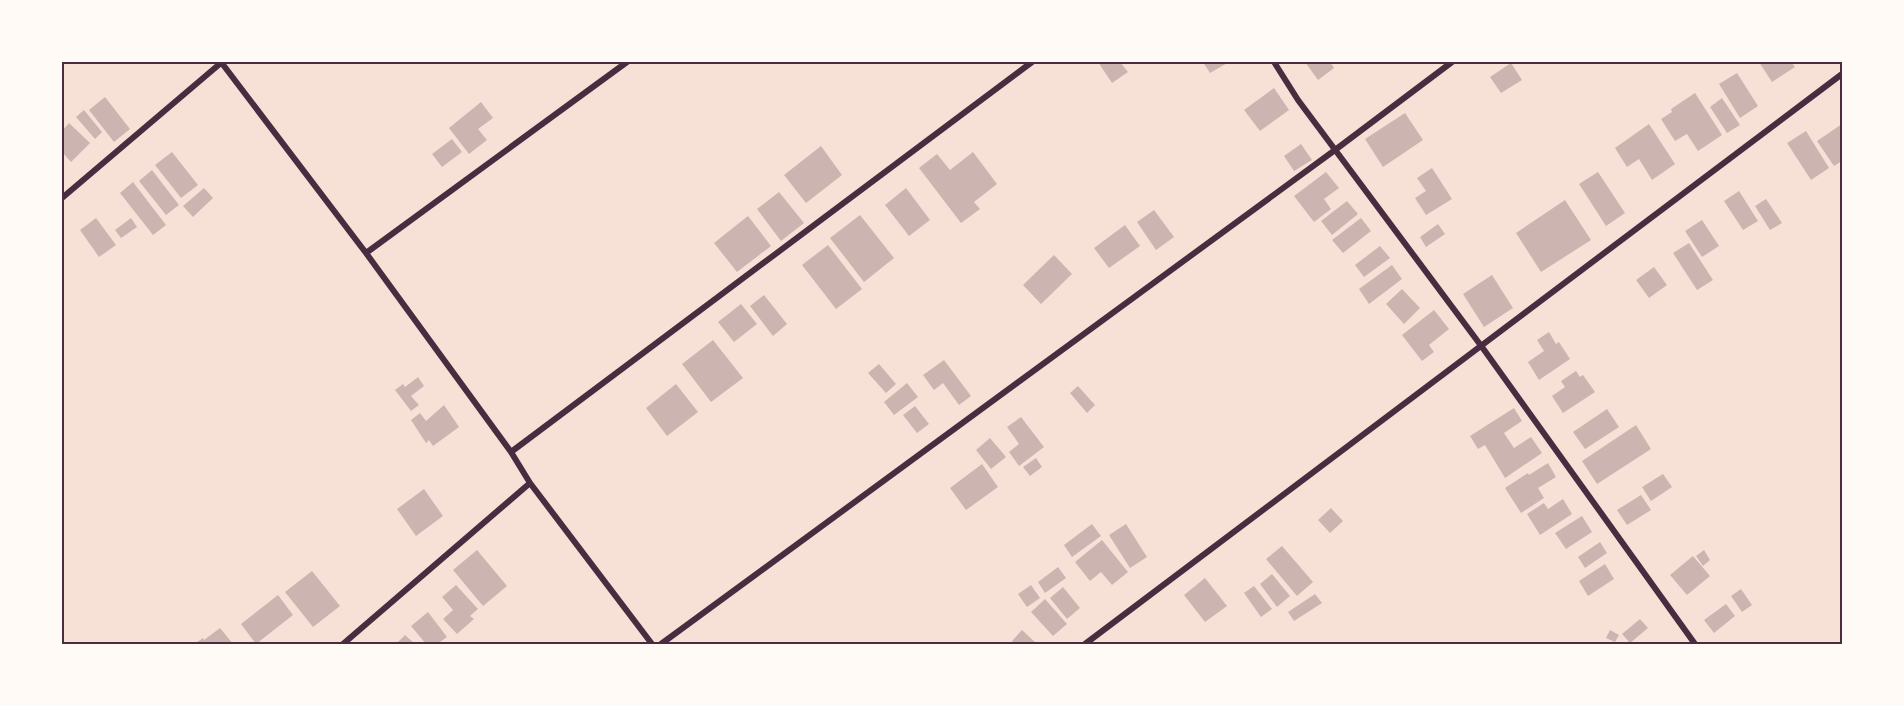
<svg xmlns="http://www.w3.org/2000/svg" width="1904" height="706" viewBox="0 0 1904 706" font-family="'Public Sans',sans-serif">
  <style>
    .building { fill: #ccb4b1 }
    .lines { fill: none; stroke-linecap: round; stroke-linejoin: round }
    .minor { stroke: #4a2c40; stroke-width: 6 }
    .neatline { fill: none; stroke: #4a2c40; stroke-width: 2 }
  </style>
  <rect width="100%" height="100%" fill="#f7e1d7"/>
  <!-- building -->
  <path class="building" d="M1098,62H1120L1128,72L1112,83Z
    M1203,62H1229L1210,73Z
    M1305,62H1330L1334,68L1318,80Z
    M1759,62H1791L1795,67L1772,82Z
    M1511,63L1522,80L1501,93L1490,77Z
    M1737,73L1758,106L1740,118L1719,84Z
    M1274,88L1289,110L1260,131L1244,110Z
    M1695,93L1722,135L1698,151L1687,134L1675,141L1661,119L1672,112L1671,109Z
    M105,97L130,129L114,142L89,110Z
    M1722,98L1740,125L1727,133L1710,107Z
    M481,102L493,118L478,129L487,140L469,154L449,128Z
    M84,110L102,132L95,139L76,117Z
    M1405,113L1423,140L1383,167L1365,139Z
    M69,123L90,143L71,162L62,152V131Z
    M1649,124L1675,164L1652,180L1639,159L1627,167L1615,148Z
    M1842,124V161L1834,166L1817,141Z
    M1806,131L1829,168L1811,180L1787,143Z
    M452,139L462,152L442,167L432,154Z
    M1301,144L1312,160L1294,171L1284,156Z
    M821,146L842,175L806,203L784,175Z
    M172,152L198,185L181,198L155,165Z
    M973,152L997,184L974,202L980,209L961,223L919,168L937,154L950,170Z
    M1432,168L1452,199L1426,215L1415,198L1426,191L1417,178Z
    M152,170L179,205L166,215L139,181Z
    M1326,172L1339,188L1324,199L1331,209L1314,222L1294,196Z
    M1598,172L1625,213L1606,226L1579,184Z
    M133,182L166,225L153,235L120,193Z
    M204,188L213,198L193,217L183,206Z
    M906,188L930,220L909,236L885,205Z
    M1739,191L1758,221L1743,230L1724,201Z
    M779,192L804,223L781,241L757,209Z
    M1766,199L1782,223L1770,230L1755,206Z
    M1565,200L1591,240L1541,272L1516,233Z
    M1347,201L1358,214L1332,235L1321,221Z
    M1154,210L1174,237L1156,250L1137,222Z
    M860,215L894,258L864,282L830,238Z
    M748,216L771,246L737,272L714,243Z
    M96,218L116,245L99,257L80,230Z
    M131,218L137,227L121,238L115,230Z
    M1361,218L1371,231L1343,253L1332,240Z
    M1702,220L1719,246L1702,257L1685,231Z
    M1438,224L1445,234L1426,247L1420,237Z
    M1125,225L1140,246L1109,268L1094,248Z
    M1689,243L1713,280L1697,290L1673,253Z
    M828,245L862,289L836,309L802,265Z
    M1380,246L1390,258L1364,277L1355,265Z
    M1054,255L1072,274L1041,304L1023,285Z
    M1392,265L1402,279L1369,304L1359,289Z
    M1654,267L1667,285L1649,298L1636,280Z
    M1492,275L1513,308L1484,327L1463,294Z
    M1402,289L1420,308L1404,324L1386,304Z
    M764,295L787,324L773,336L750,306Z
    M741,304L757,324L734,342L718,322Z
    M1434,310L1449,329L1429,345L1434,352L1422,361L1402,335Z
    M1549,332L1556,344L1559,342L1570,359L1539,380L1528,362L1544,351L1537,340Z
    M713,340L743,378L711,402L682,364Z
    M944,360L971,396L959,405L943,383L934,390L923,375Z
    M879,364L896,384L886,393L868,373Z
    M1576,371L1580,377L1583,375L1595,392L1563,413L1552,396L1565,387L1561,381Z
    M418,377L424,386L411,396L419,405L411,411L395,390L403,384L405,387Z
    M907,383L918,397L894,415L884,402Z
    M676,384L698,412L667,436L646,408Z
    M1078,386L1095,405L1087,413L1070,393Z
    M444,405L459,427L433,446L429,440L426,443L411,420L420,413L426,421Z
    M915,406L929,424L917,433L903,415Z
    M1514,408L1522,421L1504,433L1514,448L1531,437L1542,453L1505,478L1485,445L1478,449L1470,436Z
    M1607,409L1619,427L1585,449L1573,432Z
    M1021,417L1044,447L1019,466L1009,452L1019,444L1007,427Z
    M1636,425L1651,449L1597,484L1582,461Z
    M990,438L1006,457L991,469L976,450Z
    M1036,458L1042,467L1030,476L1023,467Z
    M1548,463L1556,477L1538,488L1544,498L1521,513L1505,488L1528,473L1529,475Z
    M982,464L998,487L966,510L950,488Z
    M1663,474L1672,487L1651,501L1642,487Z
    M424,489L443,516L416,536L397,509Z
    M1641,495L1651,510L1627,525L1617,510Z
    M1563,499L1572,514L1540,535L1527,514L1544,503L1548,509Z
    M1331,508L1343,521L1330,533L1318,520Z
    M1582,516L1592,532L1566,549L1555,533Z
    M1092,524L1101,536L1072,557L1064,545Z
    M1126,524L1147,557L1130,568L1109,535Z
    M1102,540L1128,572L1112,585L1101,572L1090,581L1075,562Z
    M1600,542L1607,553L1585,568L1578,557Z
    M1282,546L1313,582L1297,596L1266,559Z
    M477,550L507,586L483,606L453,570Z
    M1704,550L1710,560L1703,566L1696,556Z
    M1693,556L1710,576L1687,595L1670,575Z
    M1605,564L1614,579L1588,596L1579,581Z
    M1058,567L1066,578L1045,593L1038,582Z
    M312,571L340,606L313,627L285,592Z
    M1272,574L1290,596L1277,607L1260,584Z
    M1205,578L1227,606L1205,622L1184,595Z
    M456,585L478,609L470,616L474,619L457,634L443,619L453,610L442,597Z
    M1031,585L1040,598L1027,607L1018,594Z
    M1254,586L1272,609L1261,617L1244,593Z
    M1063,587L1080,608L1067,619L1050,598Z
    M1741,589L1752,605L1742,612L1731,596Z
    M1315,594L1322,603L1294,621L1288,612Z
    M278,595L293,615L256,644L241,624Z
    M1045,599L1067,624L1053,636L1031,612Z
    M1726,604L1735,616L1714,633L1704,620Z
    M428,612L447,637L437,644H426L411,626Z
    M1640,619L1648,628L1630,643L1622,634Z
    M220,628L233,644H194L203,638L204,640Z
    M1022,630L1037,644H1015L1012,641Z
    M1610,630L1619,635L1615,642L1606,638Z
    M405,635L415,644H396Z"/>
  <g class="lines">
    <!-- minor -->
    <path class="minor" d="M221,62L366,253L511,452L530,483L652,644
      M1274,62L1298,100L1482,347L1695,644
      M62,198L222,62
      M366,253L627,62
      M511,452L1032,62
      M343,644L530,483
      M661,644L1335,150L1452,62
      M1085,644L1842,74"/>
  </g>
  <!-- border -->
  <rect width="1904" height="706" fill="none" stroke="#fffaf5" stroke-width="126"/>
  <rect x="63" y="63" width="1778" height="580" class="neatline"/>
</svg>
